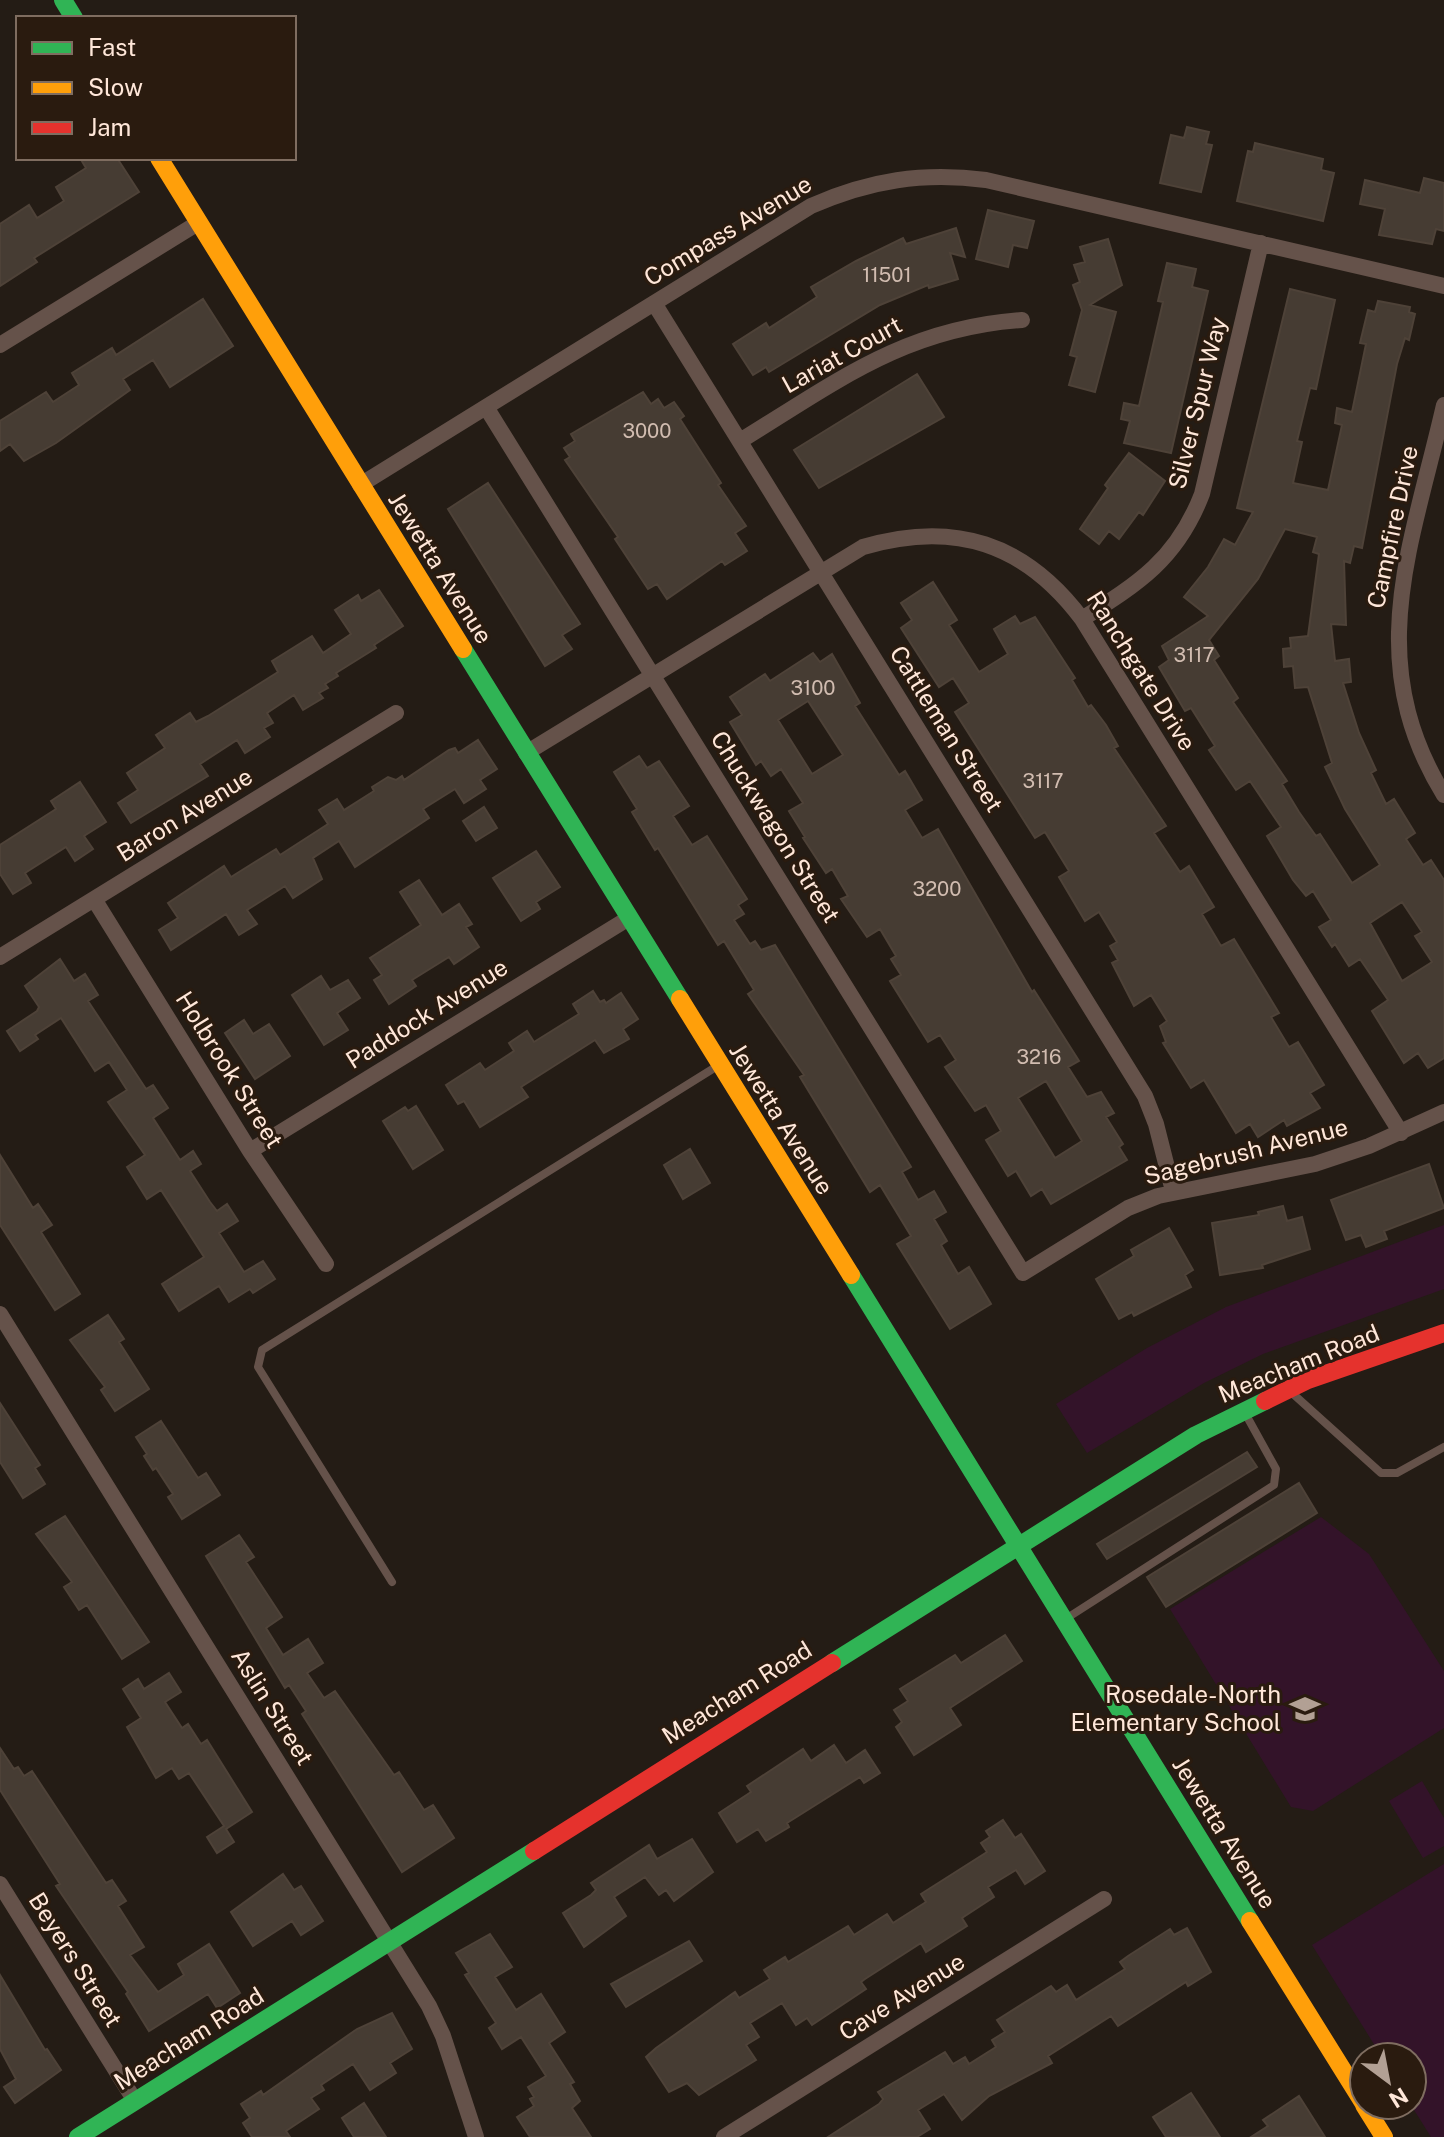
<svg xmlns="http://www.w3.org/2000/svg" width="1444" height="2137" viewBox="0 0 1444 2137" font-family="'Public Sans',sans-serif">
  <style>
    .green { fill: #331329 }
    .building { fill: #463c33; stroke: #4e4238; stroke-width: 2; fill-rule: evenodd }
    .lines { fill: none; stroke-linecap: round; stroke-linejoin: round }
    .lane { stroke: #65524a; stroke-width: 8 }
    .street { stroke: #65524a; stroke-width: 16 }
    .fast { stroke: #30b455; stroke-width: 18 }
    .slow { stroke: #ff9f0a; stroke-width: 18 }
    .jam { stroke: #e5322d; stroke-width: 18 }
    .labels { text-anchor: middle; stroke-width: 6; stroke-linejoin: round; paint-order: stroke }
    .number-label { font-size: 20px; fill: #d1bcb0 }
    .street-label { font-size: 24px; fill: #ffe7d9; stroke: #2a1b0f }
    .poi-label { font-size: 24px; fill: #ffe7d9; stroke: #2a1b0f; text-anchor: end }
  </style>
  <rect width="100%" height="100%" fill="#241c15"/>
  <!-- green -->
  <path class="green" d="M1444,1225V1289L1263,1354L1204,1383L1087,1453L1056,1404L1147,1348L1226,1307Z
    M1321,1517L1369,1554L1444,1671V1728L1313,1811L1291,1807L1170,1609Z
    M1422,1781L1444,1818V1846L1423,1858L1389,1801Z
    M1444,1864V2137H1431L1411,2105L1412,2057H1382L1312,1945Z"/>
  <!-- building -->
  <path class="building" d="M1187,127L1209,132L1206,144L1212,145L1201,192L1160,183L1171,135L1184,138Z
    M1255,143L1323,159L1321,170L1334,173L1323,221L1237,201L1248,151L1253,152Z
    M80,158H117L139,192L34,258L37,262L0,286V224L29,205L37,218L64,201L56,187L86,168Z
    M1424,178L1444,183V231L1436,229L1432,244L1379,235L1385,209L1360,204L1365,180L1420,193Z
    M988,210L1034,221L1027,248L1013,245L1008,267L976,259Z
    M956,228L965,257L950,253L958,279L929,288L928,285L880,305L769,372L766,367L753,375L733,344L766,323L769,328L817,297L811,287L856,261L903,238L906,244Z
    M1108,239L1122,285L1090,305L1116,312L1095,392L1069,385L1077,357L1070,355L1082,310L1073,285L1080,282L1074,265L1085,262L1080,247Z
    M1167,263L1196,269L1192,287L1208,291L1171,453L1124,443L1130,421L1121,419L1124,403L1139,406L1163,302L1158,301Z
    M1290,289L1335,300L1316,389L1310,388L1297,441L1302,442L1293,483L1328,490L1342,425L1335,423L1337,408L1352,412L1366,344L1360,343L1368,310L1375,312L1378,301L1410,307L1409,312L1415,314L1409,340L1405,338L1397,364L1362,548L1354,546L1350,563L1344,561L1346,625L1331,624L1335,661L1349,659L1351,682L1343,683L1359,733L1376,770L1371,773L1386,804L1394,799L1415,833L1406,839L1423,865L1431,860L1444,880V1058L1428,1068L1418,1053L1404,1063L1372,1011L1388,1000L1360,959L1349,966L1335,944L1332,947L1319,927L1331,920L1313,891L1306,896L1293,880L1267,836L1281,827L1250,781L1236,790L1209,750L1215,746L1191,708L1185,711L1159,667L1169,660L1162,646L1208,616L1184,597L1208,567L1224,539L1235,545L1253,512L1237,508ZM1285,529L1317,537L1313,552L1319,554L1308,636L1290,638L1291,648L1283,649L1284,667L1293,666L1295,688L1308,687L1332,763L1325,767L1345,809L1380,865L1352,883L1320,834L1316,836L1299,812L1282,784L1287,781L1233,702L1238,698L1214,660L1219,656L1209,640L1258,579ZM1402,902L1422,932L1415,936L1432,962L1402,981L1370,923Z
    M203,299L233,346L170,387L153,360L123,379L130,390L56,443L24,461L10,444L0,451V421L46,392L53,402L79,385L72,373L112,348L116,355Z
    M917,374L944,417L819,488L794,450Z
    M643,392L651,404L658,399L664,408L674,402L684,416L680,419L721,483L718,485L746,526L735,533L747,551L725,565L722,561L667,599L657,584L648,589L615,539L618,537L565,460L570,457L564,448L575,441L571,434Z
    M1129,453L1165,481L1143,515L1139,512L1119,539L1109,531L1099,544L1080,529L1108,488L1105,485Z
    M488,483L580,624L562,635L572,649L545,666L448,509Z
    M933,582L957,620L949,625L979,672L1008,654L994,629L1015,616L1020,624L1035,617L1075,678L1072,680L1088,707L1091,705L1106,725L1118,746L1114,748L1166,826L1154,833L1180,872L1189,866L1214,907L1202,914L1221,946L1234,939L1279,1013L1271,1017L1289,1047L1298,1042L1324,1085L1310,1093L1320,1108L1287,1126L1284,1120L1258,1137L1250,1124L1236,1133L1204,1080L1191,1088L1163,1043L1166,1042L1160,1026L1167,1021L1151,995L1134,1006L1112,963L1118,960L1110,946L1117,942L1099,912L1085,921L1059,877L1069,871L1045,832L1035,838L955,712L969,703L953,678L939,687L901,628L912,620L901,603Z
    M379,590L403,626L374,645L376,648L336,673L338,676L325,684L328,688L319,693L323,698L303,710L294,695L267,713L273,723L264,728L270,737L245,753L237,740L200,764L208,776L131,823L118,803L138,790L127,773L165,748L156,735L190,713L196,722L208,716L278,672L272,661L312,636L323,653L351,634L335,610L358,595L361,601Z
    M813,653L820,662L832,654L860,703L855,706L899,775L905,771L922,800L905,810L922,838L938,829L1032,992L1034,990L1079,1061L1068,1067L1087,1097L1101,1092L1114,1113L1106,1117L1123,1144L1119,1147L1127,1160L1051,1204L1042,1189L1031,1196L1016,1171L1008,1176L986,1140L1001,1131L986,1105L975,1111L945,1067L956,1060L940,1035L928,1042L890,981L901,975L891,959L896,956L880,929L867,937L841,899L848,896L832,869L826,873L803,838L805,837L789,811L803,803L781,769L771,776L761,761L756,765L730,722L742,715L730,697L765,674L770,681ZM808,701L843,755L812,774L778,720ZM1046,1081L1082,1141L1055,1158L1018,1098Z
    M478,740L497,769L480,780L486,789L464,803L455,789L423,809L429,818L355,867L339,841L313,858L322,879L293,898L285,886L247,910L257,924L239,935L226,914L171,950L159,930L178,918L168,903L224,866L231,877L276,849L280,855L328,824L319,810L337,799L344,810L374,791L372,787L388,777L396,780L402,776L404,780L449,750L455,748L458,753Z
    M639,756L647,768L659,761L689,806L673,816L692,845L707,836L747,899L738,905L744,914L734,920L750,944L755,941L761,950L775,945L911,1167L902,1172L918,1200L934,1191L946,1212L934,1219L947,1241L941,1245L958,1274L969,1267L991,1304L950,1329L897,1244L911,1236L880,1185L870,1192L800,1077L804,1075L748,994L754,990L724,941L718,945L658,848L655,850L632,812L637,809L614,772Z
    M80,782L106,822L84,836L93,849L75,861L66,847L25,873L31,883L13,894L0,874V845L56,809L51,801Z
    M484,807L497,828L476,841L463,821Z
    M536,851L560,887L536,902L540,909L521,921L493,878Z
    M419,880L442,915L459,904L472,924L466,927L479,947L454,964L449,957L412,980L416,986L389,1004L374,980L382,975L370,958L421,925L400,892Z
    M60,959L74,981L85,974L98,995L88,1001L146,1089L153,1085L168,1108L153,1118L180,1160L193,1151L201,1164L190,1171L210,1202L217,1211L227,1204L238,1221L219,1233L244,1272L263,1261L275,1279L253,1293L250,1289L229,1302L219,1286L179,1311L162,1284L204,1257L161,1190L147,1199L127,1167L145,1155L108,1102L127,1090L109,1062L95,1071L61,1018L35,1035L38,1039L20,1051L7,1031L37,1011L39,1007L25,986Z
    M321,976L330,990L348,980L360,998L337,1013L348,1030L324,1045L292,995Z
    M593,991L600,1002L604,1000L606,1003L621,993L638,1019L623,1029L629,1039L604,1053L595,1040L521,1087L528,1097L480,1127L464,1101L458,1104L446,1085L480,1063L485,1070L514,1051L509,1043L527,1031L534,1042L579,1014L573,1004Z
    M244,1020L253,1034L269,1024L290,1056L255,1079L225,1033Z
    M416,1106L443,1150L413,1169L383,1121L405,1107L408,1111Z
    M690,1149L710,1183L683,1199L664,1165Z
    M0,1155L33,1208L38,1204L52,1225L41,1232L80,1294L55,1310L0,1225Z
    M1429,1164L1444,1208L1384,1231L1387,1239L1366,1247L1361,1235L1346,1240L1331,1200Z
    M1283,1206L1287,1221L1302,1217L1310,1249L1262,1265L1263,1268L1220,1275L1212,1223L1259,1215L1258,1212Z
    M1169,1228L1193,1270L1185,1275L1191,1287L1134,1316L1132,1312L1119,1319L1096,1279L1134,1256L1131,1250Z
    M108,1315L124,1339L119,1342L149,1389L115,1411L101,1390L105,1387L70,1340Z
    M0,1403L40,1465L35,1468L45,1484L23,1498L0,1462Z
    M161,1421L198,1478L206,1473L220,1495L182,1519L168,1497L173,1494L156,1468L153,1470L144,1456L147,1454L136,1437Z
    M1247,1452L1257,1467L1107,1559L1097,1544Z
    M1299,1483L1317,1513L1166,1607L1147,1577Z
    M65,1516L149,1642L122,1659L87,1605L79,1610L64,1587L72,1582L36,1534Z
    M239,1535L254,1557L246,1562L282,1617L266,1628L283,1655L308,1639L323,1663L307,1673L324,1698L335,1691L394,1775L399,1772L424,1810L433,1805L454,1838L402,1872L302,1714L306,1711L289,1685L285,1688L206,1556Z
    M1005,1635L1022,1661L950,1708L961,1725L914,1755L896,1727L902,1722L894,1710L908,1701L900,1689L955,1655L961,1663Z
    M169,1673L181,1692L165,1702L182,1728L188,1724L201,1744L207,1740L252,1812L226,1829L234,1842L217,1853L207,1837L224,1826L189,1773L179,1779L172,1768L156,1778L127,1727L141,1718L123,1689L138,1679L144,1689Z
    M834,1745L846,1763L865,1750L880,1773L864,1783L860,1777L787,1823L789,1827L766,1841L758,1829L737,1842L719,1813L751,1792L747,1786L803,1749L811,1761Z
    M0,1748L14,1769L18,1767L24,1776L32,1771L106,1883L112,1880L126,1901L118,1906L144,1947L130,1955L158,1992L184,1975L178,1964L209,1944L240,1993L217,2008L208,1994L149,2031L126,1994L128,1992L56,1886L60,1884L0,1790Z
    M1003,1820L1015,1838L1021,1834L1045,1871L1025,1884L1016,1870L988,1887L994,1897L962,1918L967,1926L926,1952L921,1943L865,1979L861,1982L866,1989L812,2025L807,2018L796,2025L782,2003L750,2023L759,2037L746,2045L756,2060L699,2095L687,2083L669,2092L646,2057L656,2048L735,1992L739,1998L770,1979L764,1970L785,1957L788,1962L848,1926L854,1935L887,1914L893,1923L926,1902L921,1894L987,1852L981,1843L990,1837L986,1831Z
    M692,1839L713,1872L674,1901L666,1890L659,1895L645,1877L614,1897L626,1916L584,1947L563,1913L591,1895L596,1890L591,1883L649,1845L657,1859Z
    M283,1874L294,1890L301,1886L323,1921L301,1935L292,1921L253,1946L231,1912Z
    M1187,1928L1211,1972L1188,1986L1186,1982L1118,2026L1111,2016L1048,2056L1052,2063L989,2096L962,2120L944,2094L918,2110L930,2129L917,2137H828L879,2104L883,2099L878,2092L945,2052L953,2064L965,2057L969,2064L996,2047L992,2040L1005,2032L997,2020L1051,1986L1056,1992L1067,1985L1076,2000L1125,1969L1120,1962L1128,1956L1170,1929L1174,1935Z
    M490,1934L512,1967L495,1977L516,2010L541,1994L565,2032L549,2043L574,2082L570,2084L580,2101L572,2108L591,2137H530L517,2117L534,2106L530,2099L534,2097L528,2087L546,2076L521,2037L502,2049L489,2028L496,2023L465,1975L469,1973L456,1953Z
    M689,1941L702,1961L626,2007L611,1984Z
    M0,1975L45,2050L47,2049L61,2070L15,2103L4,2087L16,2079L0,2049Z
    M392,2013L412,2049L390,2063L396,2073L370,2090L353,2064L321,2085L324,2090L311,2098L319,2109L286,2131L290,2137H252L243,2123L250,2118L241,2104L261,2091L263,2095L357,2029Z
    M1191,2093L1220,2137H1166L1153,2117Z
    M1299,2096L1325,2137H1251L1268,2126L1263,2120Z
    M364,2103L386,2137H354L342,2118Z"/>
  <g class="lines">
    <!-- lane -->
    <path class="lane" d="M1292,1393L1381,1473H1397L1444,1447
      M392,1582L258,1367L262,1350L719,1065
      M1064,1620L1274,1485L1276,1469L1245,1413"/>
    <!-- street -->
    <path class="street" d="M654,303L1145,1096L1156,1124L1173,1191
      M0,345L198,223
      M1444,405C1412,546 1361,660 1444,795
      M486,407L1023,1273L1128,1208L1158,1196L1315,1164L1369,1146L1444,1112
      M740,441C836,382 905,328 1022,320
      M360,485L811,206C870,180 923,172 986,180L1444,286
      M1082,619C1139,583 1177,559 1202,494L1261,243
      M526,753L863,547C954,520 1025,543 1082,619L1401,1133
      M94,899L250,1151L326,1264
      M0,957L396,713
      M250,1151L629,918
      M0,1314L429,2006L443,2036L476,2137
      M0,1884L135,2101
      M724,2137L1104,1899"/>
    <!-- fast -->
    <path class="fast" d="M63,0L74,18
      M463,649L680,999
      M851,1275L1250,1921
      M832,1663L1196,1435L1265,1401
      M78,2137L534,1851"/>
    <!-- slow -->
    <path class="slow" d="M159,158L463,649
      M680,999L851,1275
      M1250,1921L1364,2104
      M1364,2105L1384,2137"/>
    <!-- jam -->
    <path class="jam" d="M1265,1401L1308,1380L1444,1333
      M534,1851L832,1663"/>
  </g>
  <!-- icons -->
  <defs>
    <g id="school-bare" transform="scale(2.4)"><path d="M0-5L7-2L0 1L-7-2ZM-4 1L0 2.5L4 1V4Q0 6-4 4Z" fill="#b2a094" stroke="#2a1b0f" stroke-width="2.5" paint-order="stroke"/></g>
  </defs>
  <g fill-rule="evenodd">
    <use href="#school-bare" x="1305" y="1709"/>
  </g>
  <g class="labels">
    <!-- number labels -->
    <g class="number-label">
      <text x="887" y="282">11501</text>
      <text x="647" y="438">3000</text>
      <text x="1194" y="662">3117</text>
      <text x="813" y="695">3100</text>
      <text x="1043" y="788">3117</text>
      <text x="937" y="896">3200</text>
      <text x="1039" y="1064">3216</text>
    </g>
    <!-- street labels -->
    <g class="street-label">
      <text transform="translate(728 231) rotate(-31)" y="8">Compass Avenue</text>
      <text transform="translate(842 355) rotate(-29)" y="8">Lariat Court</text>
      <text transform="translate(1198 403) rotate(-76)" y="8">Silver Spur Way</text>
      <text transform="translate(1393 527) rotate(-78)" y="8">Campfire Drive</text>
      <text transform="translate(440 568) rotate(58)" y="8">Jewetta Avenue</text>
      <text transform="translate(1141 671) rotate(58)" y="8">Ranchgate Drive</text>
      <text transform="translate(946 729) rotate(58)" y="8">Cattleman Street</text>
      <text transform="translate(185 815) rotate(-32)" y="8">Baron Avenue</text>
      <text transform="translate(775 827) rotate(58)" y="8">Chuckwagon Street</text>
      <text transform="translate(427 1014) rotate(-32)" y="8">Paddock Avenue</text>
      <text transform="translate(229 1070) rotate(58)" y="8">Holbrook Street</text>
      <text transform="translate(781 1119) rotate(58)" y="8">Jewetta Avenue</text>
      <text transform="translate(1246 1152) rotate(-14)" y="8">Sagebrush Avenue</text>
      <text transform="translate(1299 1364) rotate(-22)" y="8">Meacham Road</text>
      <text transform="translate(737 1693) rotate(-32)" y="8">Meacham Road</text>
      <text transform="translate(272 1707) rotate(58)" y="8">Aslin Street</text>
      <text transform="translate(1224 1833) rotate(58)" y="8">Jewetta Avenue</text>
      <text transform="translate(75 1960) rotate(58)" y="8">Beyers Street</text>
      <text transform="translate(902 1997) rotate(-32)" y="8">Cave Avenue</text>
      <text transform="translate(189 2039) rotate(-32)" y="8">Meacham Road</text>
    </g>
    <!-- poi labels -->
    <g class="poi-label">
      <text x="1281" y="1703">Rosedale-North<tspan x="1281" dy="28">Elementary School</tspan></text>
    </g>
  </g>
  <!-- legend -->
  <rect x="16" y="16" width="280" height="144" fill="#2a1b0f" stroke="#7f6d60" stroke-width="2"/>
  <rect x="32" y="42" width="40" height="12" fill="#30b455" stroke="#7f6d60" stroke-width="2"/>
  <text x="88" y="56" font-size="24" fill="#ffe7d9">Fast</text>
  <rect x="32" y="82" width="40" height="12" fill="#ff9f0a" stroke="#7f6d60" stroke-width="2"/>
  <text x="88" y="96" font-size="24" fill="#ffe7d9">Slow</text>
  <rect x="32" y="122" width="40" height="12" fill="#e5322d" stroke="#7f6d60" stroke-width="2"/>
  <text x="88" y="136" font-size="24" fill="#ffe7d9">Jam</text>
  <!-- north arrow -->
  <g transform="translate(1388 2081) rotate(148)"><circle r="38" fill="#2a1b0f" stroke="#7f6d60" stroke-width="2"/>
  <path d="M0-6L14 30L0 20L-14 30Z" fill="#b2a094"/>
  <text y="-12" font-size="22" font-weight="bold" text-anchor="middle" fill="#ffe7d9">N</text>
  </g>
</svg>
